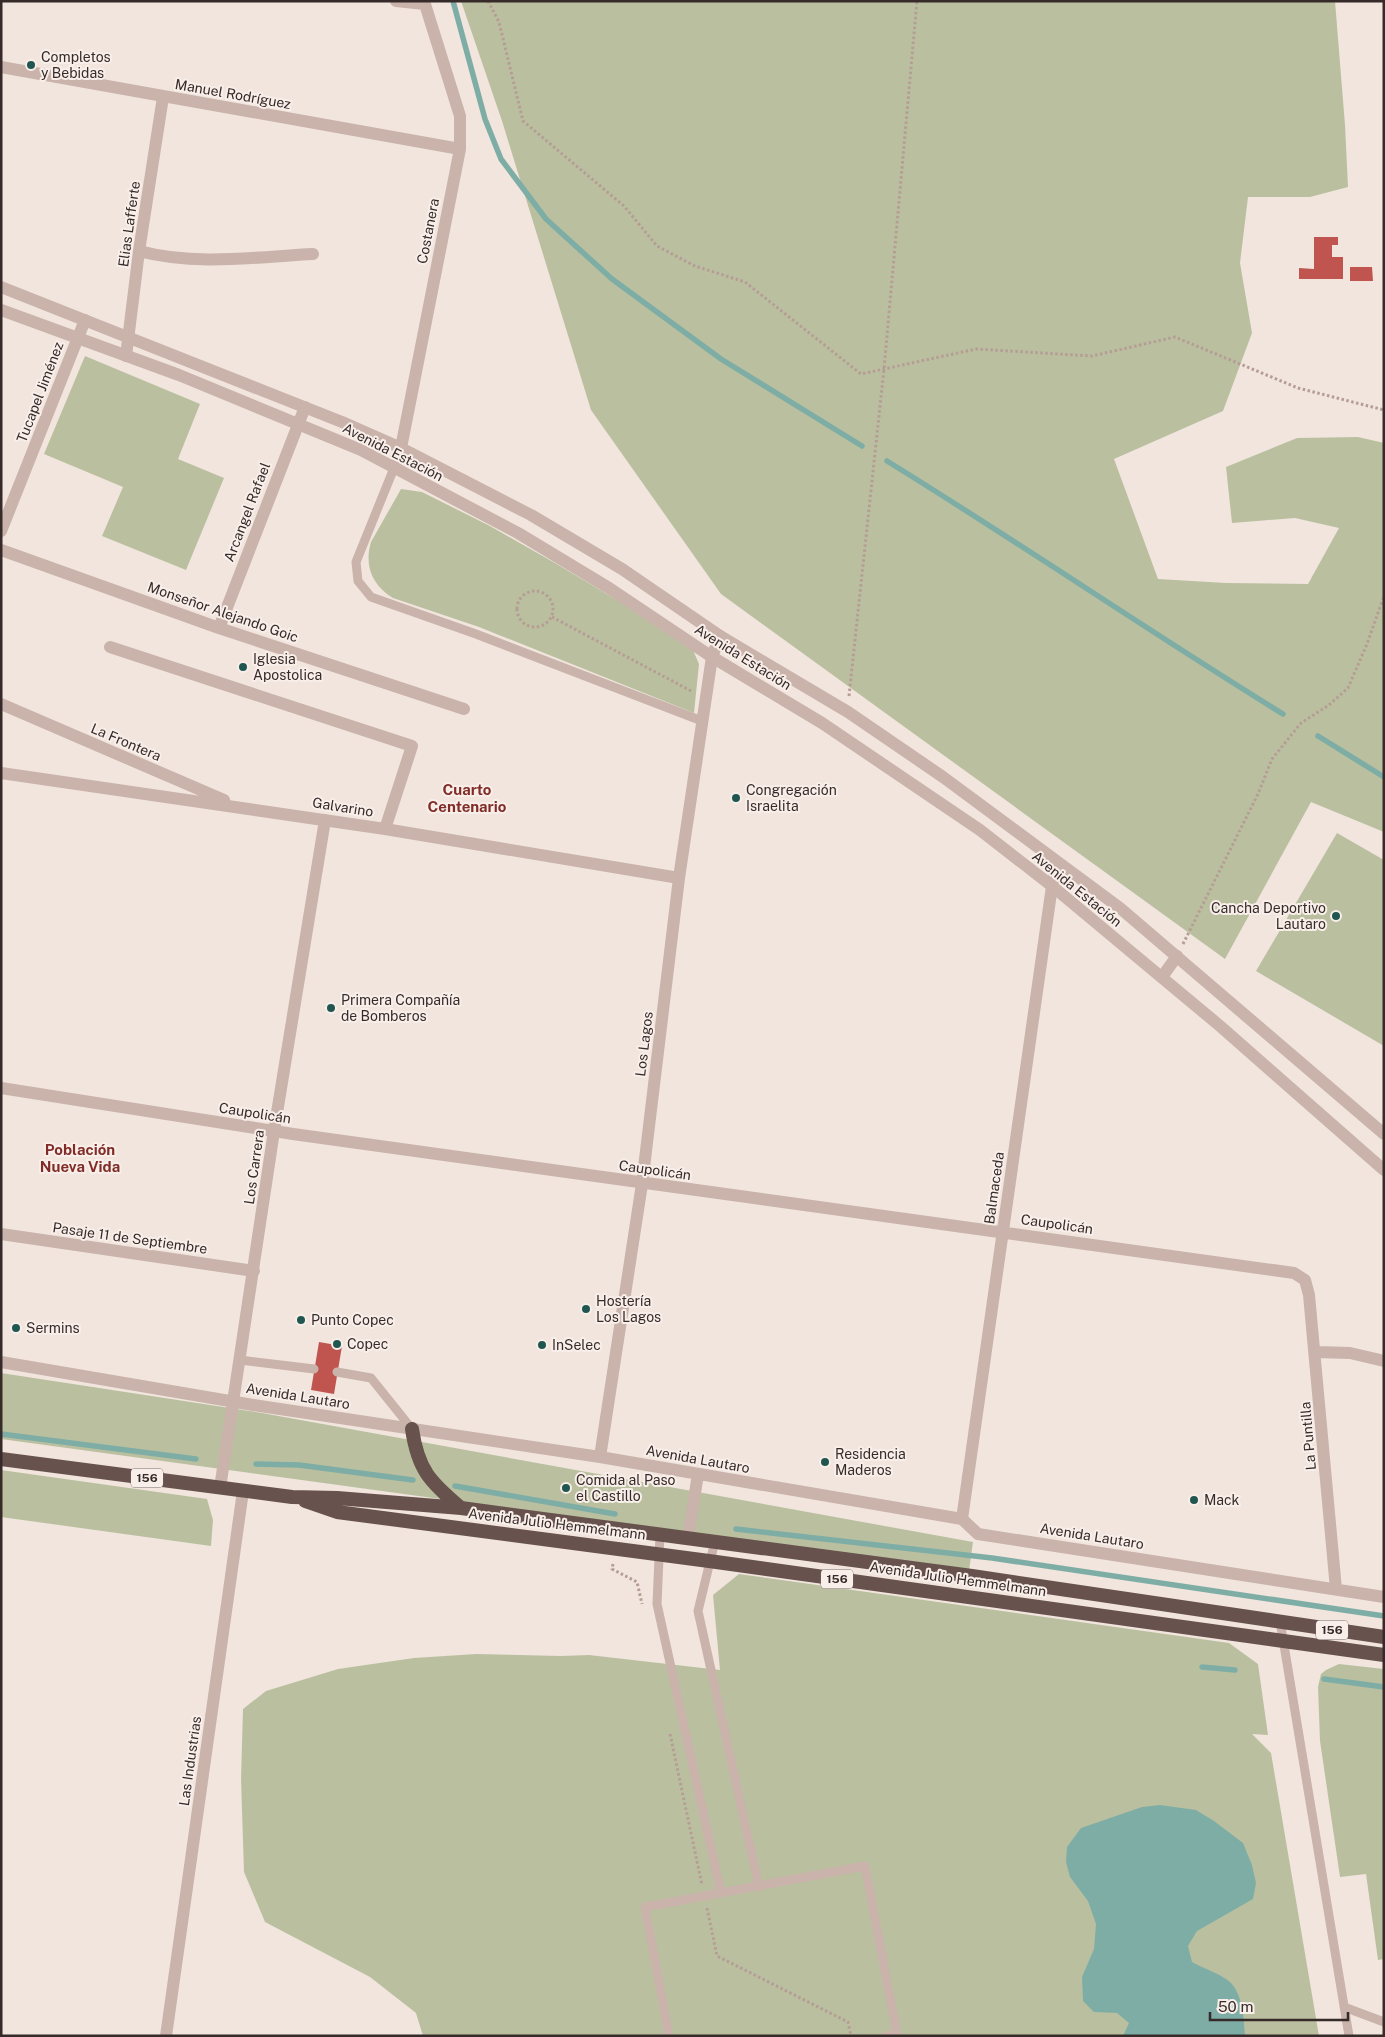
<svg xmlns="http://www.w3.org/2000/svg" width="1385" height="2037" viewBox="0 0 1385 2037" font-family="'Public Sans',sans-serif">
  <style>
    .green { fill: #bac09f }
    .water { fill: #7eada6 }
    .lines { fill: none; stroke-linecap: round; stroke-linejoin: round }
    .stream { stroke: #7eada6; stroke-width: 5.5 }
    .building { fill: #bf554e }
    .path { stroke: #b59d95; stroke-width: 3; stroke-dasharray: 2.5 2.5; stroke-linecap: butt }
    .service { stroke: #c9b3aa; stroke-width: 9 }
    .minor { stroke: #c9b3aa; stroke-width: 12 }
    .tertiary { stroke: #c9b3aa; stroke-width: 12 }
    .trunk { stroke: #68524e; stroke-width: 14 }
    .poi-dot { fill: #215650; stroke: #f9efea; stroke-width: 2 }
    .labels { text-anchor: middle; stroke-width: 4; stroke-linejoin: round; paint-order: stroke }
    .shield { fill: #f9efea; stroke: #716663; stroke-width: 1 }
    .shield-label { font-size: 12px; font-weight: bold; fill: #372b29 }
    .poi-label { font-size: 14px; fill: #372b29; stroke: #f9efea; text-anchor: start }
    .street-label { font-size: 14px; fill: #372b29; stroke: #f9efea }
    .neighbourhood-label { font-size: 15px; font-weight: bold; fill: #812c27; stroke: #f9efea }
  </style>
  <rect width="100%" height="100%" fill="#f1e5de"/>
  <!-- green -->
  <path class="green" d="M461,1H1335L1345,125L1348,187L1310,197H1248L1240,263L1252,333L1223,411L1114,459L1158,579L1226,583L1308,584L1339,528L1295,518L1232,523L1226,467L1297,438L1358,437L1384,443V832L1311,802L1225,959L721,594L591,410L502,121Z
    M85,356L200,404L178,459L224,478L186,570L102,536L123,487L44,454Z
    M401,489L422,492L490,526L555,563L622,603L693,650L699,664L694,713L479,627L393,598C372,585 364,566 371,542Z
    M1337,833L1384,860V1046L1256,971Z
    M1,1373L262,1413L973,1542L969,1571L1,1439Z
    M1,1470L207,1499L213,1520L211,1546L1,1517Z
    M739,1574L1229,1643L1258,1664L1268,1735L1252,1734L1271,1753L1319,2036H423L416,2013L370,1977L265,1922L244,1872L241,1779L243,1709L266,1691L338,1669L414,1658L476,1654L561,1656L589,1655L720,1670L713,1595Z
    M1339,1664L1384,1669V1959L1378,1960L1366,1874L1340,1877L1320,1741L1318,1687L1321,1674L1326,1670Z"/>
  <!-- water -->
  <path class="water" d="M1160,1805L1196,1810L1214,1821L1243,1843L1252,1865L1256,1883L1253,1899L1197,1931L1188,1946L1192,1962C1204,1969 1222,1974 1231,1983C1243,1996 1244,2019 1245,2036H1123L1129,2023L1117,2013L1094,2012L1083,2001L1082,1977L1094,1949L1096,1924L1088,1901L1070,1877L1066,1862L1067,1847L1081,1828L1142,1807Z"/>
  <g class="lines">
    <!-- stream -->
    <path class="stream" d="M453,1L485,119L501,159L546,219L612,279L721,359L862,446
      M887,461C1020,543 1150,632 1283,714
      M1318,736L1384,777
      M1,1434L196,1459
      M256,1464L299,1465L413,1480
      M455,1486L615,1514
      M736,1529L992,1558L1384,1616
      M1202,1667L1235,1670
      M1324,1679L1384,1687"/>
  </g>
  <!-- building -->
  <path class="building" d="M1314,237H1338V245H1332V257H1343V279H1299V268L1314,269Z
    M1350,267H1372L1373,281H1350Z
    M319,1342L342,1346L334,1394L311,1390Z"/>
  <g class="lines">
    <!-- path -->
    <path class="path" d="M488,1L499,22L523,121L624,206L657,246L695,266L745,282L861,374L976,349L1092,356L1175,337L1298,388L1384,410
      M517 609a18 18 0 1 1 36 0a18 18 0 1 1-36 0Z
      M552,617L693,692
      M849,696L884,369L917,1
      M1183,944L1258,794L1272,759L1301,723L1329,705L1348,688L1367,644L1384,596
      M613,1564L612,1569L637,1582L642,1604
      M670,1734L702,1885
      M707,1908L717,1956L848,2022L851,2036"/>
    <!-- service -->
    <path class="service" d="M394,468L356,562L358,581L371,597L476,634L702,721
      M240,1360L314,1369
      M337,1372L371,1378L412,1429
      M660,1534L657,1604L721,1893
      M715,1541L698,1611L759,1887
      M1280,1621L1349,2036
      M1344,2007L1384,2022
      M669,2036L645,1907L865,1866L897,2034L886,2036"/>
    <!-- minor -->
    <path class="minor" d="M396,1L425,4
      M1,67L460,149
      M139,251C195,266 256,257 313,254
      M126,356L139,251L163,97
      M394,468L401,448L460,149V116L424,1
      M1,531L85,320
      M1,550L219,628L464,709
      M219,628L305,407
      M110,647L412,746L385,829
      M1,704L224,800
      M1,773L385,829L679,878
      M1162,977L1177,956
      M1,1088L293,1134L1294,1273L1305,1280L1309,1295L1336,1589
      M1,1234L254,1271
      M1316,1352L1350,1353L1384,1361
      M1,1362L253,1405L600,1457L962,1519L978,1534L1384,1597
      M600,1457L642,1184L679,878L712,657L720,636
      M220,1488L274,1131L325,820
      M962,1519L1052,886L1057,862
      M688,1538L698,1474
      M166,2036L243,1491"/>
    <!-- tertiary -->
    <path class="tertiary" d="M1,287L342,422L401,448L531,515L622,569L720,636L848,712L943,777L1120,908L1384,1134
      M1,310L179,375L361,450L518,533L609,588L712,657L822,723L980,830L1052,886L1220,1026L1384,1170"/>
    <!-- trunk -->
    <path class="trunk" d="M412,1429C418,1470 430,1482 461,1508
      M1,1459L292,1497L337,1498L461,1508L972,1576L1384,1637
      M305,1501L337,1512L709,1561L1384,1655"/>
  </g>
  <!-- markers -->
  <g class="poi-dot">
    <circle cx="31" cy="65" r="5"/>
    <circle cx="243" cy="667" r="5"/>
    <circle cx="736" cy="798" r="5"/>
    <circle cx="1336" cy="916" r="5"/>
    <circle cx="331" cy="1008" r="5"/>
    <circle cx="586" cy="1309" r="5"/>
    <circle cx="301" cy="1320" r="5"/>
    <circle cx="16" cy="1328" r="5"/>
    <circle cx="337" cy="1344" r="5"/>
    <circle cx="542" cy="1345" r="5"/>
    <circle cx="825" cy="1462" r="5"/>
    <circle cx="566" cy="1488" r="5"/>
    <circle cx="1194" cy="1500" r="5"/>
  </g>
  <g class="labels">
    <!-- shield labels -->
    <g class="shield">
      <rect x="131" y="1468.5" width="32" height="19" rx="4"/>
      <rect x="821" y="1569.5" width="32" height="19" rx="4"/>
      <rect x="1316" y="1620.5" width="32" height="19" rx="4"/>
    </g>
    <g class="shield-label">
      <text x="147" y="1482">156</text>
      <text x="837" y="1583">156</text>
      <text x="1332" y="1634">156</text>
    </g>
    <!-- poi labels -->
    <g class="poi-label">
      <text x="41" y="62">Completos<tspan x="41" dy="16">y Bebidas</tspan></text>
      <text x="253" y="664">Iglesia<tspan x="253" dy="16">Apostolica</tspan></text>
      <text x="746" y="795">Congregación<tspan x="746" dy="16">Israelita</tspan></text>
      <text x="1326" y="913" text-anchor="end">Cancha Deportivo<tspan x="1326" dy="16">Lautaro</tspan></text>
      <text x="341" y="1005">Primera Compañía<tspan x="341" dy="16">de Bomberos</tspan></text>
      <text x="596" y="1306">Hostería<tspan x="596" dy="16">Los Lagos</tspan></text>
      <text x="311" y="1325">Punto Copec</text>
      <text x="26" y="1333">Sermins</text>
      <text x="347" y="1349">Copec</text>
      <text x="552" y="1350">InSelec</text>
      <text x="835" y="1459">Residencia<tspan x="835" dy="16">Maderos</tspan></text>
      <text x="576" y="1485">Comida al Paso<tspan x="576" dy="16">el Castillo</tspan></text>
      <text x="1204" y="1505">Mack</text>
    </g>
    <!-- street labels -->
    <g class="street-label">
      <text transform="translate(233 94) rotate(10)" y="5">Manuel Rodríguez</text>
      <text transform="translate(129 224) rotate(-82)" y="5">Elias Lafferte</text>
      <text transform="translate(428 231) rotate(-79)" y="5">Costanera</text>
      <text transform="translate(40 392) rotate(-69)" y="5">Tucapel Jiménez</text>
      <text transform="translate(393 452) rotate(27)" y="5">Avenida Estación</text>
      <text transform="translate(247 512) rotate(-69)" y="5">Arcangel Rafael</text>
      <text transform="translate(223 612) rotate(19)" y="5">Monseñor Alejando Goic</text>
      <text transform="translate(743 657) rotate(32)" y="5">Avenida Estación</text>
      <text transform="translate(126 742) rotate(23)" y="5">La Frontera</text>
      <text transform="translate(343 807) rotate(9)" y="5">Galvarino</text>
      <text transform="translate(1077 889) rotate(39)" y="5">Avenida Estación</text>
      <text transform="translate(644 1044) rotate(-83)" y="5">Los Lagos</text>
      <text transform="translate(255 1113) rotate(9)" y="5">Caupolicán</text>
      <text transform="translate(254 1167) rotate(-82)" y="5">Los Carrera</text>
      <text transform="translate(655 1170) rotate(8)" y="5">Caupolicán</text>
      <text transform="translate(994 1188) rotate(-82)" y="5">Balmaceda</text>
      <text transform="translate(1057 1224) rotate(8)" y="5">Caupolicán</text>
      <text transform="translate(130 1238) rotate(8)" y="5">Pasaje 11 de Septiembre</text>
      <text transform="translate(298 1396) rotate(9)" y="5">Avenida Lautaro</text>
      <text transform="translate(1308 1436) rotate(-95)" y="5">La Puntilla</text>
      <text transform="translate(698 1459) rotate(10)" y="5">Avenida Lautaro</text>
      <text transform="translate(557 1524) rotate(7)" y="5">Avenida Julio Hemmelmann</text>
      <text transform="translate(1092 1536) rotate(9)" y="5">Avenida Lautaro</text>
      <text transform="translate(958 1579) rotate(8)" y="5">Avenida Julio Hemmelmann</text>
      <text transform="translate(190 1761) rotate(-82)" y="5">Las Industrias</text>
    </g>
    <!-- neighbourhood labels -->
    <g class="neighbourhood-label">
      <text x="467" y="795">Cuarto<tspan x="467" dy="17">Centenario</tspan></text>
      <text x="80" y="1155">Población<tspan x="80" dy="17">Nueva Vida</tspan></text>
    </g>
  </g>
  <!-- border -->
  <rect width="1385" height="2037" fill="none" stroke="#372b29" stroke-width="5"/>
  <!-- scale -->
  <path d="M1210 2012v8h138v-8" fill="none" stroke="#372b29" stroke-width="2.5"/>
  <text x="1218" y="2012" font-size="15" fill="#372b29" stroke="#f9efea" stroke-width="4" paint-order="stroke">50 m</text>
</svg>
